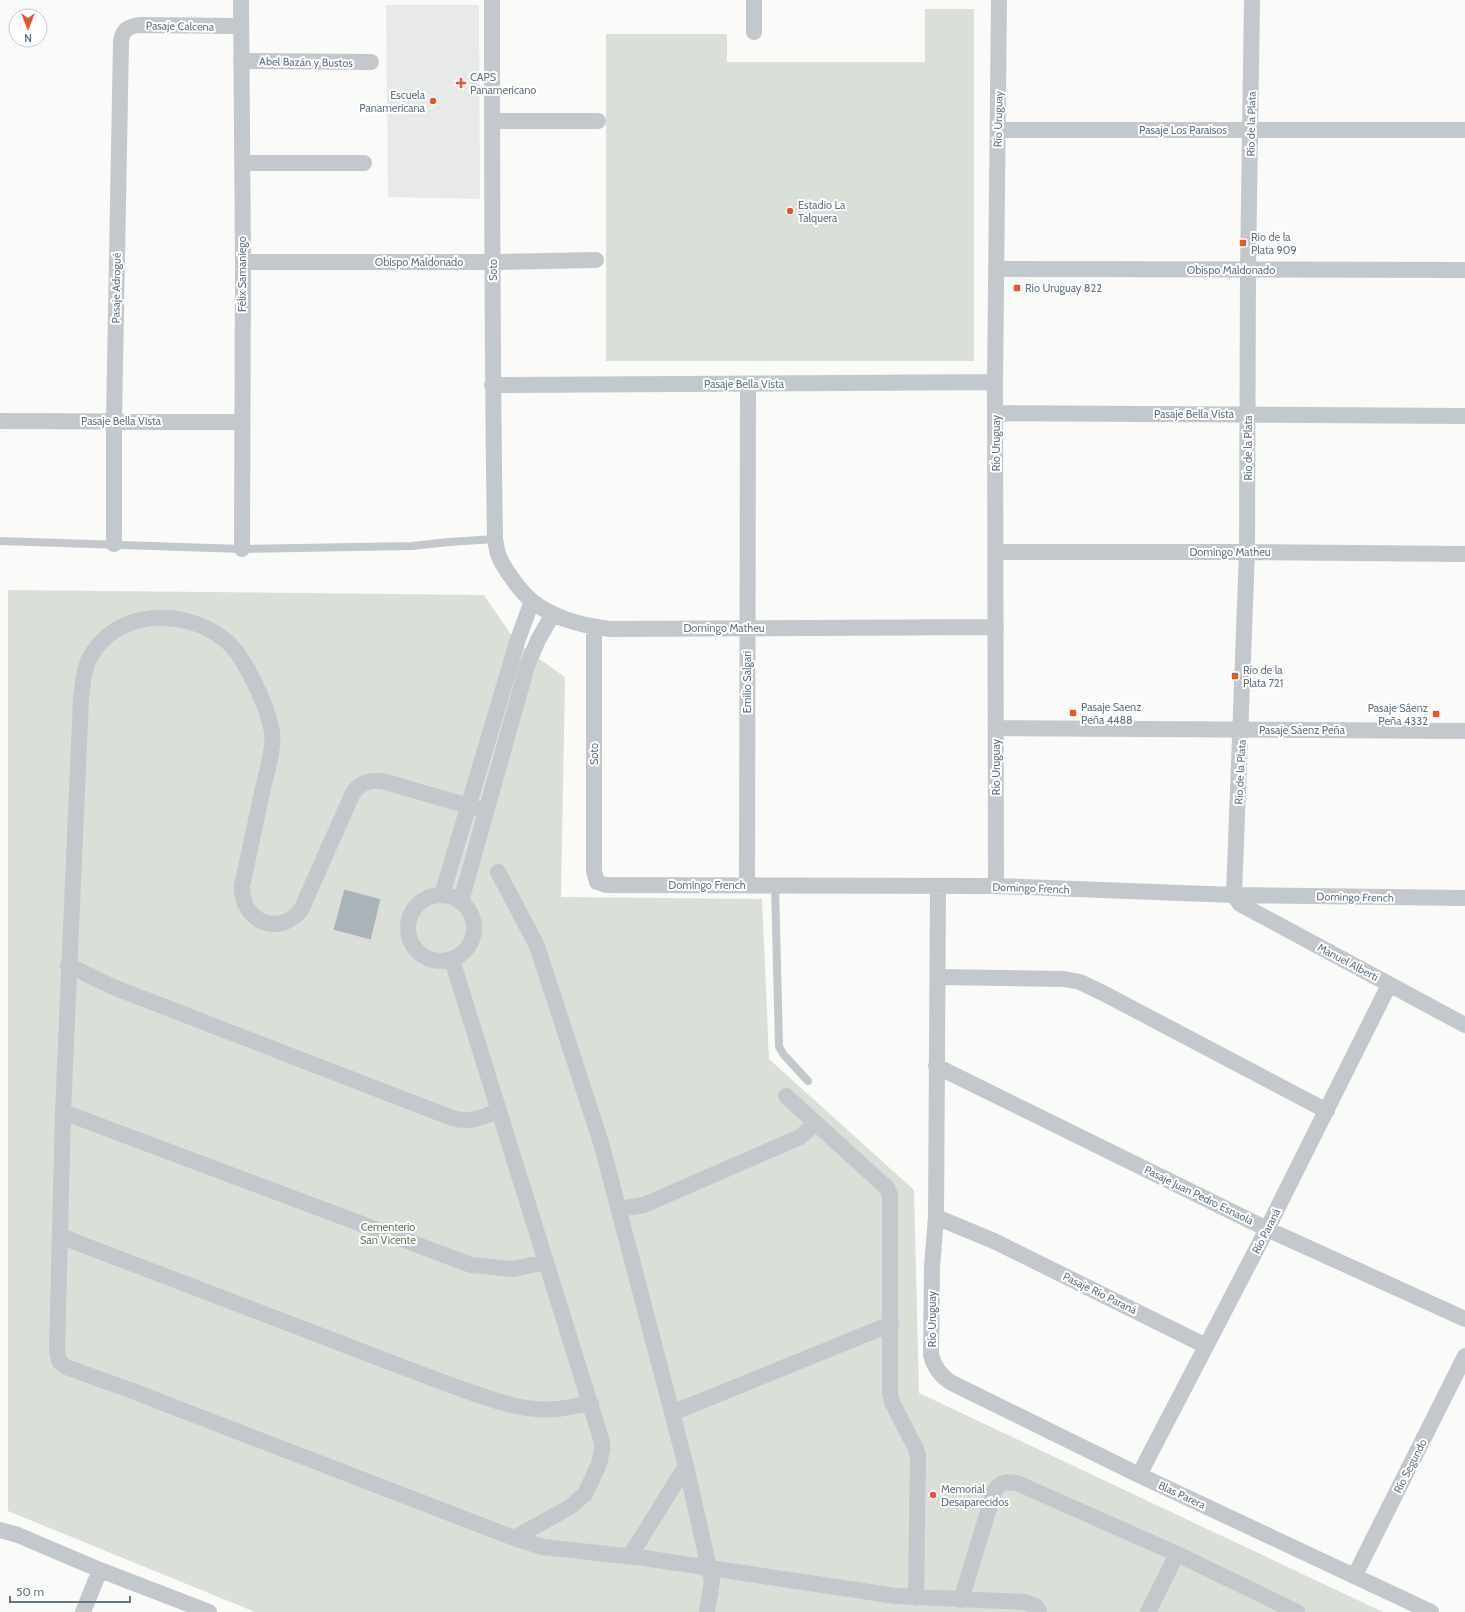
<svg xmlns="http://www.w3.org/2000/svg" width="1465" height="1612" viewBox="0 0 1465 1612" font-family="Cabin,sans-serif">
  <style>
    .built { fill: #e8e9e9 }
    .green { fill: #dadfd7 }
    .building { fill: #aab3b9; stroke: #dcdcda }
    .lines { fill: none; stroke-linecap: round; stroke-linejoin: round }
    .lane { stroke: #c3c8cc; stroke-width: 8 }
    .street { stroke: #c3c8cc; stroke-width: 16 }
    .poi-dot { fill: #e4572e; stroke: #fff; stroke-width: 1.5 }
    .labels { text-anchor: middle; stroke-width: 4; stroke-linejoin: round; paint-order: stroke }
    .street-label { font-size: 11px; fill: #657683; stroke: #fff }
    .poi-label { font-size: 11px; fill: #657683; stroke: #fff; text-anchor: start }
    .park-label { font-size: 11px; fill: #687a64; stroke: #fff }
  </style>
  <rect width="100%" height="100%" fill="#fafaf8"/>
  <!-- built -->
  <path class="built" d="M386,5H479L480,199L388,197Z"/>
  <!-- green -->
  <path class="green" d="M925,9H974V361H606V34H727V62H925Z
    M8,590L484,595L514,639L531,653L565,677L561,897L762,899L769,1059L914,1190L919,1393L1383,1612H255L8,1511Z"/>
  <!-- building -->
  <path class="building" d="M344,889L381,899L371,940L333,930Z"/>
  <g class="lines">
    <!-- lane -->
    <path class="lane" d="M0,541L242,549L412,546L449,542L495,539
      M775,885L779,1047L784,1055L808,1081"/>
    <!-- street -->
    <path class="street" d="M241,0L243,262L242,549
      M492,0C492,180 492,360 495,539C496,544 497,550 498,554C503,568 521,592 532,601C553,618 584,626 610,629L996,627
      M754,0V32
      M1252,0L1248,270L1247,552L1234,895L1240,904L1465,1025
      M241,61L371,62
      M492,121H598
      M998,130H1465
      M242,163H364
      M243,262H494L596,260
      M996,269L1465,270
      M492,385L995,382
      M995,413L1465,416
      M0,421L241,422
      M114,544V420L121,41C123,29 128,27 139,25L241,26
      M996,552H1247L1465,554
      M594,627V871L597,882L606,885L996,886L1234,895L1465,898
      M996,728L1465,731
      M498,872L535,942L540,955L602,1146L686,1466L630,1556
      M747,885L748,384
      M938,886L936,1217L932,1267L931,1355C934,1367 940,1375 950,1382L1139,1475L1431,1612
      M996,886L995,382L999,0
      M408 928a33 33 0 1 1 66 0a33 33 0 1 1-66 0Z
      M442,895L517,642L532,601
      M461,901L527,666L538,640L553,614
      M452,960L602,1442V1450L599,1464L585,1494L570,1507L514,1538L130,1390L66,1367L59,1361L57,1349L63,1112L81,698C83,684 83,671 89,659C115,609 183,607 224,639C244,654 268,707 272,732C274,750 267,771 263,788C256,821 249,854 242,886C241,921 278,938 301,910L352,795C359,783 368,780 382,781L486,811
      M68,965L113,987L452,1118C470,1123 482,1118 499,1110
      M938,977L1064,979L1080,982L1103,993L1327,1111
      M936,1066L1267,1229L1465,1319
      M786,1096L887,1188L890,1195V1393L892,1402L916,1449L918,1456L916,1598
      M63,1112L471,1265L513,1269L546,1262
      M619,1209L644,1205L800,1137L816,1123
      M936,1217L994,1241L1206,1346
      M60,1236L442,1382C477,1394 520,1413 557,1409C568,1408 579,1405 591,1403
      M672,1413L891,1324
      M686,1466L712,1581L707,1612
      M1139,1475L1267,1229L1389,985
      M0,1530L18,1535L100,1570L209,1612
      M514,1538L543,1547L644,1558L896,1596L1025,1602C1030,1604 1038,1605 1039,1612
      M1355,1575L1465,1356
      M961,1600L994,1492C1000,1482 1006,1481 1017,1483L1177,1554L1297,1612
      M83,1612L100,1570
      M1148,1612L1177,1554"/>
  </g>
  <!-- markers -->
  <g class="poi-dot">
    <path d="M459 77h4v4h4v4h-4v4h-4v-4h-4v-4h4z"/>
    <circle cx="433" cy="101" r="4"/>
    <circle cx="790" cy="211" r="4"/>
    <rect x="1239" y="239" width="8" height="8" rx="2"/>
    <rect x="1013" y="284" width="8" height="8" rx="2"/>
    <rect x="1231" y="672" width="8" height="8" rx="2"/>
    <rect x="1069" y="709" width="8" height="8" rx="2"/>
    <rect x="1432" y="710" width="8" height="8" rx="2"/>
    <circle cx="933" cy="1495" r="4"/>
  </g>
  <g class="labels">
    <!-- street labels -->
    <g class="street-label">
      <text transform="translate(180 26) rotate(1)" y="4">Pasaje Calcena</text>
      <text transform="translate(306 62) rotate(1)" y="4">Abel Bazán y Bustos</text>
      <text transform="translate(998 119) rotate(-89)" y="4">Río Uruguay</text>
      <text transform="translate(1251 124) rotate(-89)" y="4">Río de la Plata</text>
      <text x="1183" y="134">Pasaje Los Paraisos</text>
      <text x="419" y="266">Obispo Maldonado</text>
      <text transform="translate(493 270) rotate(-90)" y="4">Soto</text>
      <text x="1231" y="274">Obispo Maldonado</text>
      <text transform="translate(242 274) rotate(-90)" y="4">Félix Samaniego</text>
      <text transform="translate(116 288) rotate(-89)" y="4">Pasaje Adrogué</text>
      <text x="744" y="388">Pasaje Bella Vista</text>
      <text x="1194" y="418">Pasaje Bella Vista</text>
      <text x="121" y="425">Pasaje Bella Vista</text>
      <text transform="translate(996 443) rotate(-90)" y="4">Río Uruguay</text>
      <text transform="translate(1248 448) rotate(-90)" y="4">Río de la Plata</text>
      <text x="1230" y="556">Domingo Matheu</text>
      <text x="724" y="632">Domingo Matheu</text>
      <text transform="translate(747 682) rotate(-90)" y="4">Emilio Salgari</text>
      <text x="1302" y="734">Pasaje Sáenz Peña</text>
      <text transform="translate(594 754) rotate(-90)" y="4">Soto</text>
      <text transform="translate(996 767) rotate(-90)" y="4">Río Uruguay</text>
      <text transform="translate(1240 772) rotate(-87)" y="4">Río de la Plata</text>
      <text x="707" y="889">Domingo French</text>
      <text transform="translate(1031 888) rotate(2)" y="4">Domingo French</text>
      <text transform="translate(1355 897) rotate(1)" y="4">Domingo French</text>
      <text transform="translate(1348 962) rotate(28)" y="4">Manuel Alberti</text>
      <text transform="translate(1199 1195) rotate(26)" y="4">Pasaje Juan Pedro Esnaola</text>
      <text transform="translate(1266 1231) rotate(-63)" y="4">Río Paraná</text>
      <text transform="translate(1100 1293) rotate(26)" y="4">Pasaje Río Paraná</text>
      <text transform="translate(932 1319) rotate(-90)" y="4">Río Uruguay</text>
      <text transform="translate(1410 1466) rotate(-63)" y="4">Río Segundo</text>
      <text transform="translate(1182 1495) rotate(25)" y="4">Blas Parera</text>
    </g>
    <!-- poi labels -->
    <g class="poi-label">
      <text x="470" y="81">CAPS<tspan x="470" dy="13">Panamericano</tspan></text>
      <text x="425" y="99" text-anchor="end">Escuela<tspan x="425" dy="13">Panamericana</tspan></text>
      <text x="798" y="209">Estadio La<tspan x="798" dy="13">Talquera</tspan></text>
      <text x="1251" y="241">Rio de la<tspan x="1251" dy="13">Plata 909</tspan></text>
      <text x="1025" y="292">Rio Uruguay 822</text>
      <text x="1243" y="674">Río de la<tspan x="1243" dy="13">Plata 721</tspan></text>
      <text x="1081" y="711">Pasaje Saenz<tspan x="1081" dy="13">Peña 4488</tspan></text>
      <text x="1428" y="712" text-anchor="end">Pasaje Sáenz<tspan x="1428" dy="13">Peña 4332</tspan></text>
      <text x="941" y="1493">Memorial<tspan x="941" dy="13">Desaparecidos</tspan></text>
    </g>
    <!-- park labels -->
    <g class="park-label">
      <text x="388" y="1231">Cementerio<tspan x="388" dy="13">San Vicente</tspan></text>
    </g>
  </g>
  <!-- north arrow -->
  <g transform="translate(28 28) rotate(180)"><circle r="19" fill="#ffffff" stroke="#c1c8cd"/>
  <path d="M0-3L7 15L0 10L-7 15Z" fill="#e4572e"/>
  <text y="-6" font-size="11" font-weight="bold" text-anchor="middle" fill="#657683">N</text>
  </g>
  <!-- scale -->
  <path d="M10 1596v6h120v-6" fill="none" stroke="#657683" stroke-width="2"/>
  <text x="16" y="1596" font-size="12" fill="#657683" stroke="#ffffff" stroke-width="3" paint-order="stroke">50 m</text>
</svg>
